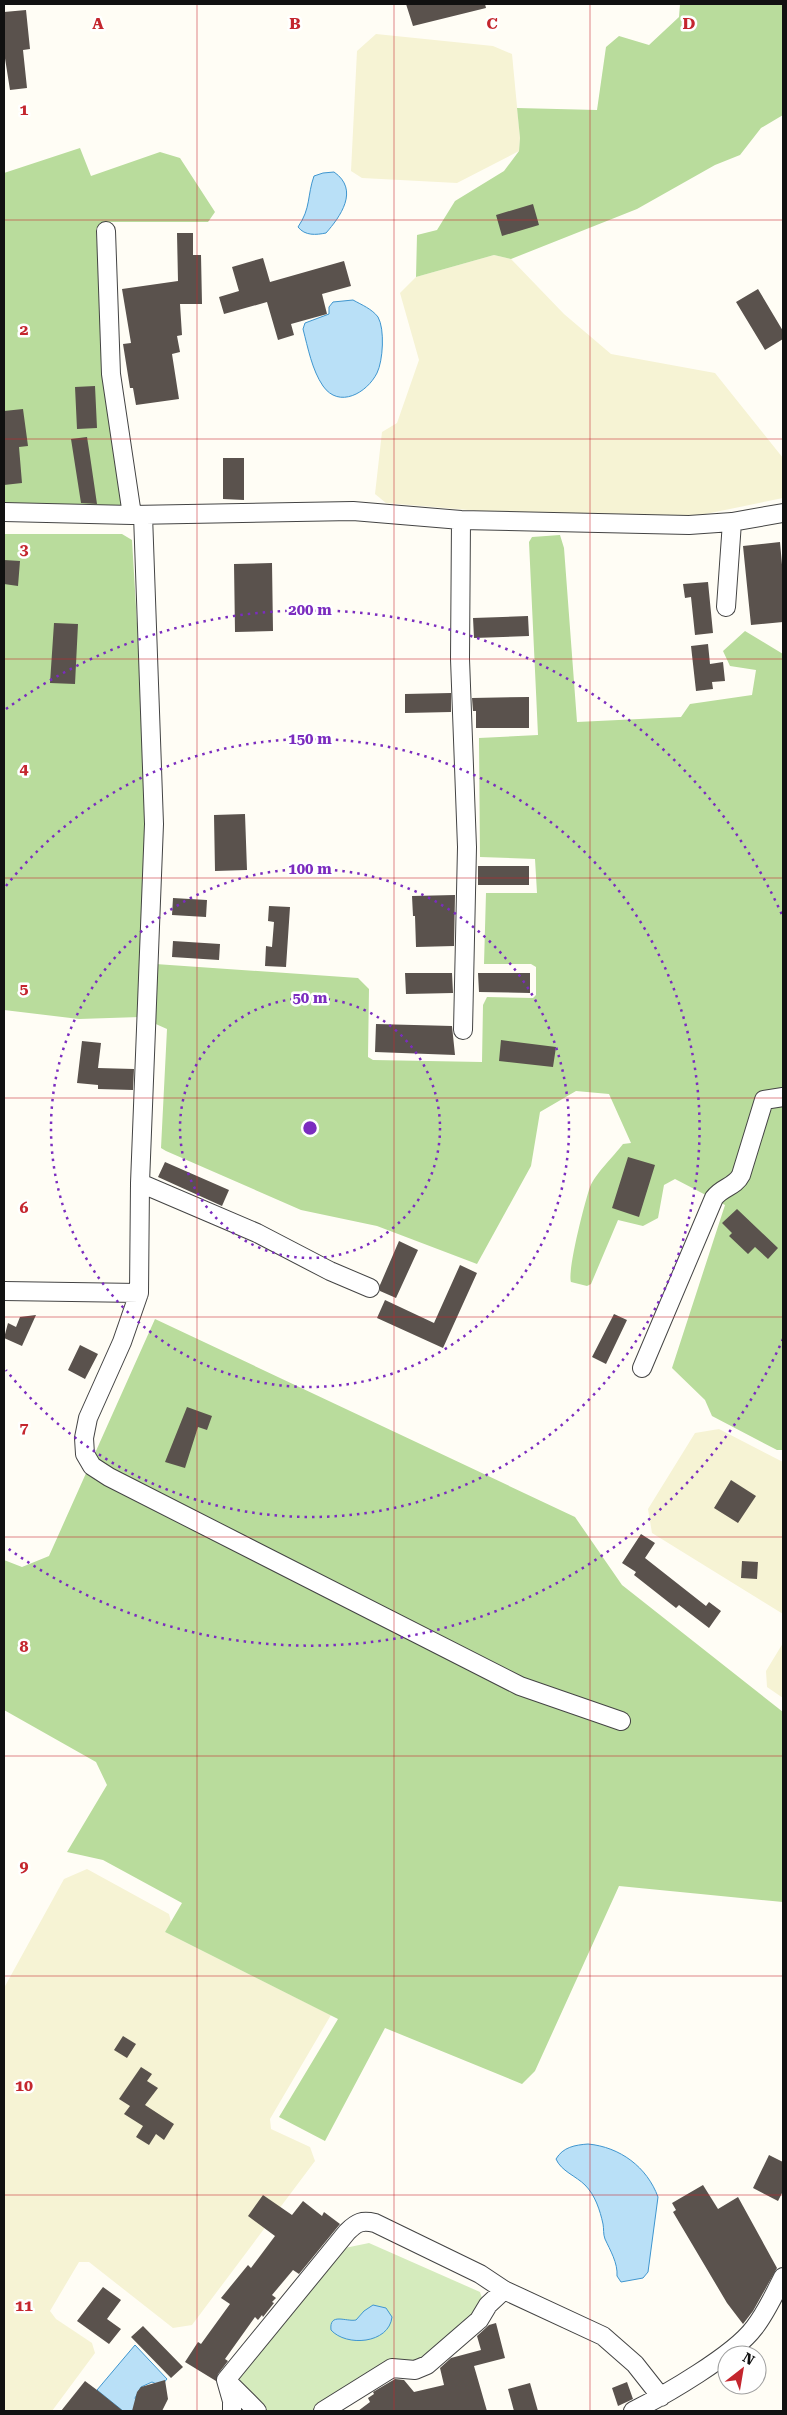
<svg xmlns="http://www.w3.org/2000/svg" width="787" height="2415" viewBox="0 0 787 2415" font-family="'Roboto Serif',serif">
  <style>
    .farmland { fill: #f6f3d4 }
    .green { fill: #d5ebbd }
    .forest { fill: #b9dc9c }
    .water { fill: #b9e0f7; stroke: #3f96cf }
    .building { fill: #5a524d }
    .lines { fill: none; stroke-linecap: round; stroke-linejoin: round }
    .minor-casing { stroke: #444; stroke-width: 20 }
    .minor { stroke: #fff; stroke-width: 18 }
    .grid { fill: none; stroke: #c4262e; stroke-width: 1; stroke-opacity: 0.55 }
    .ring { fill: none; stroke: #7b2cbf; stroke-width: 2.5; stroke-dasharray: 2.5 5 }
    .grid-label { font-size: 16px; text-anchor: middle; font-weight: bold; fill: #c4262e; stroke: #fff; stroke-width: 5; stroke-linejoin: round; paint-order: stroke }
    .centre { fill: #7b2cbf; stroke: #fff; stroke-width: 2.5 }
    .ring-label { font-size: 15px; text-anchor: middle; font-weight: bold; fill: #7b2cbf; stroke: #fff; stroke-width: 5; stroke-linejoin: round; paint-order: stroke }
  </style>
  <rect width="100%" height="100%" fill="#fffdf5"/>
  <!-- farmland -->
  <path class="farmland" d="M376,34L493,46L512,54L520,138L519,151L457,183L362,178L351,171L357,51Z
    M494,255L511,259L564,314L611,354L715,373L783,458V498L696,516L515,514L386,503L375,494L382,432L397,423L419,360L400,293L416,277Z
    M719,1429L783,1462V1614L652,1533L648,1509L695,1433Z
    M783,1643V1698L767,1687L766,1671Z
    M87,1869L169,1914L171,1922L165,1932L331,2015L270,2119L271,2129L310,2147L315,2161L192,2325L173,2328L89,2262H79L50,2311L56,2319L92,2343L95,2353L52,2411H4V1988L64,1879Z"/>
  <!-- green -->
  <path class="green" d="M369,2243L480,2292L484,2304L424,2363L316,2411H263L236,2382L267,2334L340,2249Z"/>
  <!-- forest -->
  <path class="forest" d="M680,4H783V115L761,128L740,155L715,165L637,209L511,259L494,255L416,277L417,235L437,230L455,201L504,171L519,151L520,138L517,108L597,110L606,47L619,36L649,45L679,17Z
    M80,148L91,176L160,152L180,158L215,212L208,222H104L96,229L102,330L127,512L4,509V173Z
    M4,534H122L132,540L149,825L141,963L358,978L369,989L368,1057L373,1060L482,1062L483,1005L487,997L533,998L536,995V967L531,964H484L486,893H537L535,859L480,857L479,738L538,735L529,542L532,537L560,535L564,548L577,722L681,717L690,704L752,695L756,670L730,666L723,651L745,631L783,654V1450H777L712,1416L705,1400L672,1368L725,1205L675,1179L664,1185L658,1218L643,1226L618,1220L591,1284L587,1286L571,1282C567,1271 585,1201 590,1187C595,1174 614,1156 623,1144L631,1143L609,1094L576,1091L540,1112L531,1166L477,1264L377,1226L301,1210L166,1151L161,1148L167,1029L140,1017L79,1019L4,1010Z
    M155,1319L575,1517L622,1585L783,1712V1902L619,1886L535,2071L522,2084L385,2028L325,2141L279,2117L338,2019L165,1932L182,1903L103,1860L67,1852L107,1785L96,1762L4,1710V1560L22,1567L49,1556Z"/>
  <!-- water -->
  <path class="water" d="M334,172C360,190 340,217 326,233C316,235 305,236 298,227C311,208 307,196 314,176L323,173Z
    M353,300C362,305 372,309 378,317C385,329 383,361 377,373C367,393 339,409 323,386C312,370 308,348 303,329L305,323L329,314V307L333,302Z
    M588,2144C620,2147 647,2167 658,2197L648,2272L643,2278L621,2282L617,2276C618,2263 610,2250 605,2239C603,2234 604,2229 603,2224C600,2210 595,2195 585,2185C576,2176 561,2171 556,2159C563,2147 575,2145 588,2144Z
    M373,2305L386,2308L392,2317C389,2344 346,2347 331,2330C329,2312 346,2322 356,2320L364,2311Z
    M135,2345L167,2379L161,2386L152,2382L141,2387L135,2398L140,2410L123,2411L97,2390Z"/>
  <!-- building -->
  <path class="building" d="M406,4H485L486,8L413,26Z
    M26,10L30,49L23,50L27,88L10,90L4,52V12Z
    M533,204L539,225L502,236L496,215Z
    M177,233H193V255H201L202,304H180L182,335L177,336L180,352L172,354L179,399L136,405L133,388H130L123,344L131,343L122,289L178,281Z
    M263,258L270,282L344,261L351,286L322,294L327,314L291,324L294,335L278,340L267,302L224,314L219,297L239,291L232,267Z
    M758,289L783,331V339L765,350L736,302Z
    M95,386L97,428L77,429L75,387Z
    M23,409L28,446L19,447L22,483L4,485V411Z
    M87,437L90,456L97,504L81,503L71,439Z
    M223,458H244V500L223,499Z
    M780,542L783,576V622L751,625L743,546Z
    M4,560L20,561L18,586L4,584Z
    M272,563L273,631L235,632L234,564Z
    M708,582L713,633L695,635L691,597L685,598L683,584Z
    M528,616L529,636L474,638L473,618Z
    M54,623L78,624L75,684L50,683Z
    M708,644L710,664L723,662L725,681L712,682L713,689L696,691L691,646Z
    M451,693V712L405,713V694Z
    M529,697V728H476V711H473L472,698Z
    M245,814L247,870L215,871L214,815Z
    M478,866H529V885H478Z
    M455,895L454,946L416,947L415,916H413L412,896Z
    M173,898L207,900L206,917L172,915Z
    M269,906L290,907L286,967L265,966L266,946L272,947L274,922L268,921Z
    M173,941L220,944L219,960L172,957Z
    M405,973H452L453,993L406,994Z
    M478,973H530V993L479,992Z
    M376,1024L452,1026L455,1055L375,1052Z
    M501,1040L556,1047L553,1067L499,1061Z
    M82,1041L101,1043L98,1068L134,1069L133,1090L98,1089V1085L77,1083Z
    M628,1157L655,1165L639,1217L612,1208Z
    M165,1162L229,1190L222,1206L158,1177Z
    M737,1209L778,1248L768,1259L755,1247L748,1254L729,1236L732,1233L722,1223Z
    M399,1241L418,1250L396,1298L380,1291V1285Z
    M460,1265L477,1273L443,1348L377,1318L385,1300L434,1323Z
    M614,1314L627,1320L606,1364L592,1357Z
    M36,1315L22,1346L4,1338L8,1323L16,1327L20,1317Z
    M80,1345L98,1354L85,1379L68,1370Z
    M187,1407L212,1416L207,1430L198,1427L185,1468L165,1462Z
    M731,1480L756,1496L738,1523L714,1508Z
    M641,1534L655,1543L645,1558L706,1606L709,1602L721,1611L709,1628L679,1605L676,1608L634,1575L636,1572L622,1563Z
    M742,1561L758,1562L757,1579L741,1578Z
    M123,2036L136,2044L127,2058L114,2050Z
    M141,2067L152,2074L147,2081L158,2088L145,2105L174,2124L164,2140L156,2134L149,2145L136,2137L143,2126L124,2114L130,2106L119,2099Z
    M769,2155L783,2162V2191L778,2201L753,2188Z
    M703,2185L718,2209L738,2197L777,2268L753,2311L743,2324L727,2303L673,2212L676,2210L672,2203Z
    M263,2195L292,2215L303,2201L322,2216L324,2212L340,2224L299,2274L293,2270L272,2295L276,2298L272,2302L274,2303L263,2317L262,2315L258,2320L255,2317L225,2359L228,2361L218,2374L216,2381L185,2362L198,2342L201,2344L230,2304L221,2298L248,2265L251,2268L275,2236L248,2216Z
    M103,2287L121,2300L107,2319L121,2329L109,2344L77,2321Z
    M496,2323L505,2358L474,2366L487,2411H358L370,2402L368,2398L374,2394L373,2392L395,2379L404,2380L414,2392L444,2385L440,2368L451,2358L481,2350L477,2336L489,2325Z
    M143,2326L183,2367L171,2378L131,2337Z
    M165,2380L168,2399L162,2411H132L137,2392L141,2387Z
    M85,2381L97,2390L123,2411H61Z
    M627,2382L633,2399L618,2406L612,2388Z
    M530,2383L538,2411H514L508,2389Z"/>
  <g class="lines">
    <!-- minor casing -->
    <g class="minor-casing">
      <path id="minor" d="M106,231L111,374L132,515
        M4,512L132,515L353,511L461,520L689,525L732,522L783,513
        M143,515L154,824L140,1183L139,1293L122,1342L88,1418L84,1438L85,1454L92,1466L109,1477L520,1686L621,1721
        M461,520L460,659L467,847L463,1030
        M726,607L732,522
        M140,1183L257,1233L330,1271L370,1288
        M4,1291L139,1293
        M642,1368L714,1198C722,1187 735,1187 741,1175L764,1100L783,1097
        M228,2382L257,2411
        M232,2411V2401L226,2380L347,2232C357,2222 362,2220 375,2223L480,2274L504,2290L603,2336L635,2364L661,2397
        M323,2411L392,2368L415,2370L427,2365L479,2320L488,2305L504,2290
        M633,2411C665,2395 734,2355 754,2328C766,2313 774,2295 783,2277"/>
    </g>
    <!-- minor -->
    <use href="#minor" class="minor"/>
  </g>
  <!-- grid -->
  <path class="grid" d="M197,4V2411M394,4V2411M590,4V2411M4,220H783M4,439H783M4,659H783M4,878H783M4,1098H783M4,1317H783M4,1537H783M4,1756H783M4,1976H783M4,2195H783"/>
  <!-- distance rings -->
  <g class="ring">
    <circle cx="310" cy="1128" r="130"/>
    <circle cx="310" cy="1128" r="259"/>
    <path d="M6 886A389 389 0 1 1 6 1370"/>
    <path d="M783 1339A518 518 0 0 1 6 1547M6 709A518 518 0 0 1 783 917"/>
  </g>
  <g class="grid-label">
    <text x="98" y="29">A</text>
    <text x="295" y="29">B</text>
    <text x="492" y="29">C</text>
    <text x="689" y="29">D</text>
    <text x="24" y="115">1</text>
    <text x="24" y="335">2</text>
    <text x="24" y="555">3</text>
    <text x="24" y="774">4</text>
    <text x="24" y="994">5</text>
    <text x="24" y="1213">6</text>
    <text x="24" y="1433">7</text>
    <text x="24" y="1652">8</text>
    <text x="24" y="1872">9</text>
    <text x="24" y="2091">10</text>
    <text x="24" y="2311">11</text>
  </g>
  <circle cx="310" cy="1128" r="8" class="centre"/>
  <g class="ring-label">
    <text x="310" y="615">200 m</text>
    <text x="310" y="744">150 m</text>
    <text x="310" y="874">100 m</text>
    <text x="310" y="1003">50 m</text>
  </g>
  <!-- border -->
  <rect width="787" height="2415" fill="none" stroke="#111111" stroke-width="10"/>
  <!-- north arrow -->
  <g transform="translate(742 2370) rotate(31)"><circle r="24" fill="#ffffff" stroke="#a0a0a0"/>
  <path d="M0-4L9 19L0 12L-9 19Z" fill="#c4262e"/>
  <text y="-8" font-size="14" font-weight="bold" text-anchor="middle" fill="#111111">N</text>
  </g>
</svg>
